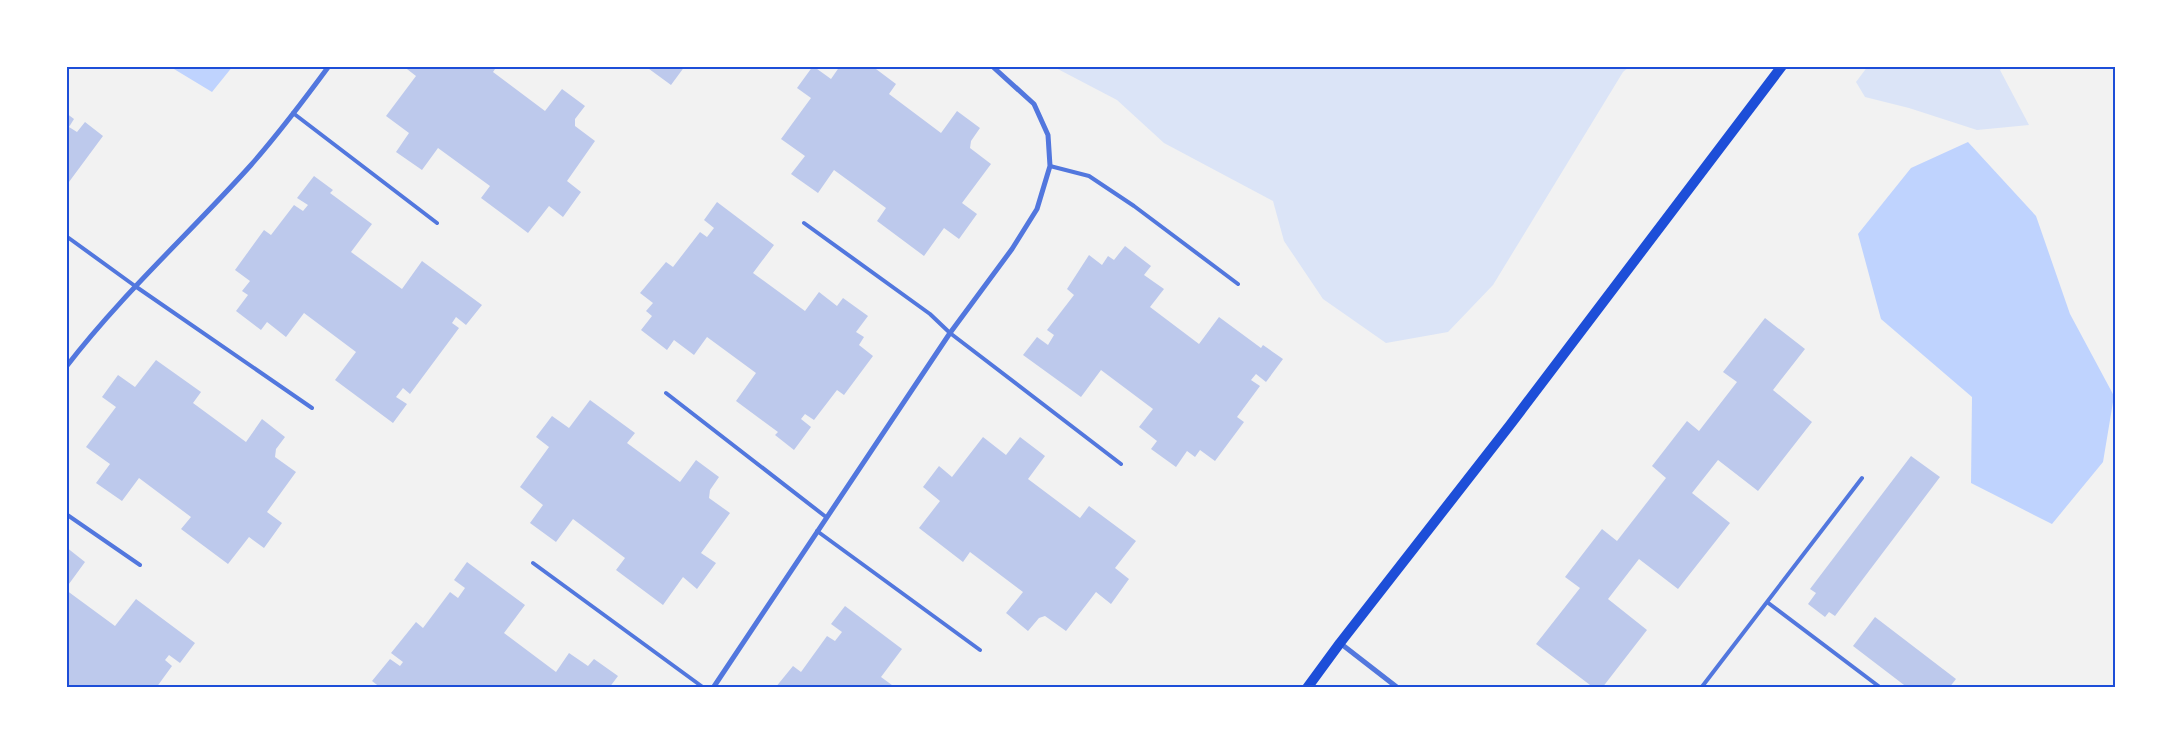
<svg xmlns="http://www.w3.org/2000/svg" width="2181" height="754" viewBox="0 0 2181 754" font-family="Cabin,sans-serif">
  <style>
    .green { fill: #dbe4f7 }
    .water { fill: #bfd3fe }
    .building { fill: #bdc9ec }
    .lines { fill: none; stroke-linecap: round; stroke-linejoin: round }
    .service { stroke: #5277de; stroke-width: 4 }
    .minor { stroke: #5277de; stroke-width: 5 }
    .secondary { stroke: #1d4ed8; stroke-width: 10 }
    .neatline { fill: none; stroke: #1d4ed8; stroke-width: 2 }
  </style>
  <rect width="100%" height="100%" fill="#f2f2f2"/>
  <!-- green -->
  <path class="green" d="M1052,66H1630L1623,72L1493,285L1448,332L1386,343L1323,299L1284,241L1273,201L1164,143L1117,100Z
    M1868,66H2003L2000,70L2029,125L1977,130L1909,108L1865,97L1856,82Z"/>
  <!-- water -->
  <path class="water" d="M169,66H233L212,92Z
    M1968,142L2036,216L2070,314L2114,396L2103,462L2052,524L1971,483L1972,397L1881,319L1858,234L1911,168Z"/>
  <!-- building -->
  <path class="building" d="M403,66H497L493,72L545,111L562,89L585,106L575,119V126L595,141L567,181L581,192L563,217L549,206L528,233L481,198L490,186L438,148L422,170L396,152L409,133L386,116L416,76Z
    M645,66H685L671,85Z
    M813,66L831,79L840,66H872L896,84L889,94L941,133L957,111L980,128L971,141L970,148L991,164L962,203L977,214L959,239L944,228L924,256L877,221L886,208L834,170L818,193L791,174L805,156L781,139L811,98L797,88Z
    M66,113L74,119L69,127L77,132L85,122L103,136L66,186Z
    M314,176L333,190L330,193L372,224L351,252L402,289L422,261L482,305L466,325L456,317L452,323L459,328L410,394L403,388L396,397L407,404L393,423L335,380L356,352L304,313L286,337L267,322L261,330L236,311L248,295L242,291L250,281L235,270L264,230L271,235L294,205L303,211L308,205L297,198Z
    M717,202L774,245L753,273L805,311L819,292L837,306L843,298L868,316L856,332L864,337L859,345L873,356L844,395L837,390L814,420L805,414L801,419L811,427L794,450L775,435L778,432L736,401L756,373L707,337L694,355L674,340L667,350L641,330L652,316L646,311L653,303L640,293L666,262L673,267L700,232L707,237L714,228L704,220Z
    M1125,246L1151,266L1144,275L1164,289L1150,307L1199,344L1219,317L1261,348L1263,345L1283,359L1266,382L1256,374L1251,380L1260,386L1237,417L1244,422L1215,461L1200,450L1195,457L1187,451L1176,467L1151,449L1157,441L1139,427L1153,409L1101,370L1081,397L1023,355L1037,337L1048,345L1054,335L1047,330L1074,295L1067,289L1089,255L1102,265L1108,256L1114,260Z
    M1765,318L1805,349L1773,390L1812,422L1758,491L1718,460L1692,493L1730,523L1678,589L1639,559L1608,599L1647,630L1602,688H1594L1536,644L1580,588L1565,577L1602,529L1617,541L1666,478L1652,466L1687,421L1699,431L1737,382L1723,372Z
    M156,360L201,392L193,403L246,442L262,419L285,437L276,449L275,457L296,472L267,512L282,523L264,548L249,537L228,564L181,529L191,517L139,478L122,501L96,483L110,464L86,447L116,407L102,397L118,375L135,387Z
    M590,400L635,433L627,443L680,482L696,460L719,477L710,490L709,498L730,513L701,553L716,563L697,589L683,577L663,605L616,570L625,558L573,519L556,542L530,523L543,505L520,487L549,447L536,437L552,416L569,428Z
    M983,437L1006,455L1020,437L1045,456L1028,479L1080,518L1089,506L1136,541L1115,568L1129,579L1111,604L1096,592L1066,631L1045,616L1039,618L1028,631L1006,613L1023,592L970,552L963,562L919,528L940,501L923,487L939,466L952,477Z
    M1911,456L1940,477L1835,616L1829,612L1825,617L1808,604L1816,593L1810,589Z
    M66,547L85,562L66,588Z
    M467,562L525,605L504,633L556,672L569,653L588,666L594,659L618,676L609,688H381L372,681L390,659L400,666L403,662L391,653L416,622L423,628L450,592L458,598L465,588L454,580Z
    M66,590L115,626L136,599L195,643L180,663L169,655L165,660L172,666L156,688H66Z
    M845,606L902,649L881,677L896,688H775L793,666L801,672L827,636L835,641L842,632L831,624Z
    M1875,617L1956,679L1949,688H1908L1853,646Z"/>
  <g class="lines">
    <!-- service -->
    <path class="service" d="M293,113L437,223
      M1050,166L1089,176L1134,206L1238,284
      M804,223L930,314L950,333L1121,464
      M66,236L135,286L312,408
      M666,393L826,517
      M66,514L140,565
      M817,531L980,650
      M533,563L704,688
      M1767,602L1881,688
      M1701,688L1862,478"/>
    <!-- minor -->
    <path class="minor" d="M66,367C122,294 190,233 251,165C279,133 304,100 329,66
      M1340,643L1398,688
      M713,688L950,333L1012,249L1037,209L1050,166L1048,135L1034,104L992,66"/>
    <!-- secondary -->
    <path class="secondary" d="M1307,688L1340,643L1510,425L1782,66"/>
  </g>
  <!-- border -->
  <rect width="2181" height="754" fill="none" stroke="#ffffff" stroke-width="135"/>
  <rect x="68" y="68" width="2046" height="618" class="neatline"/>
</svg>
